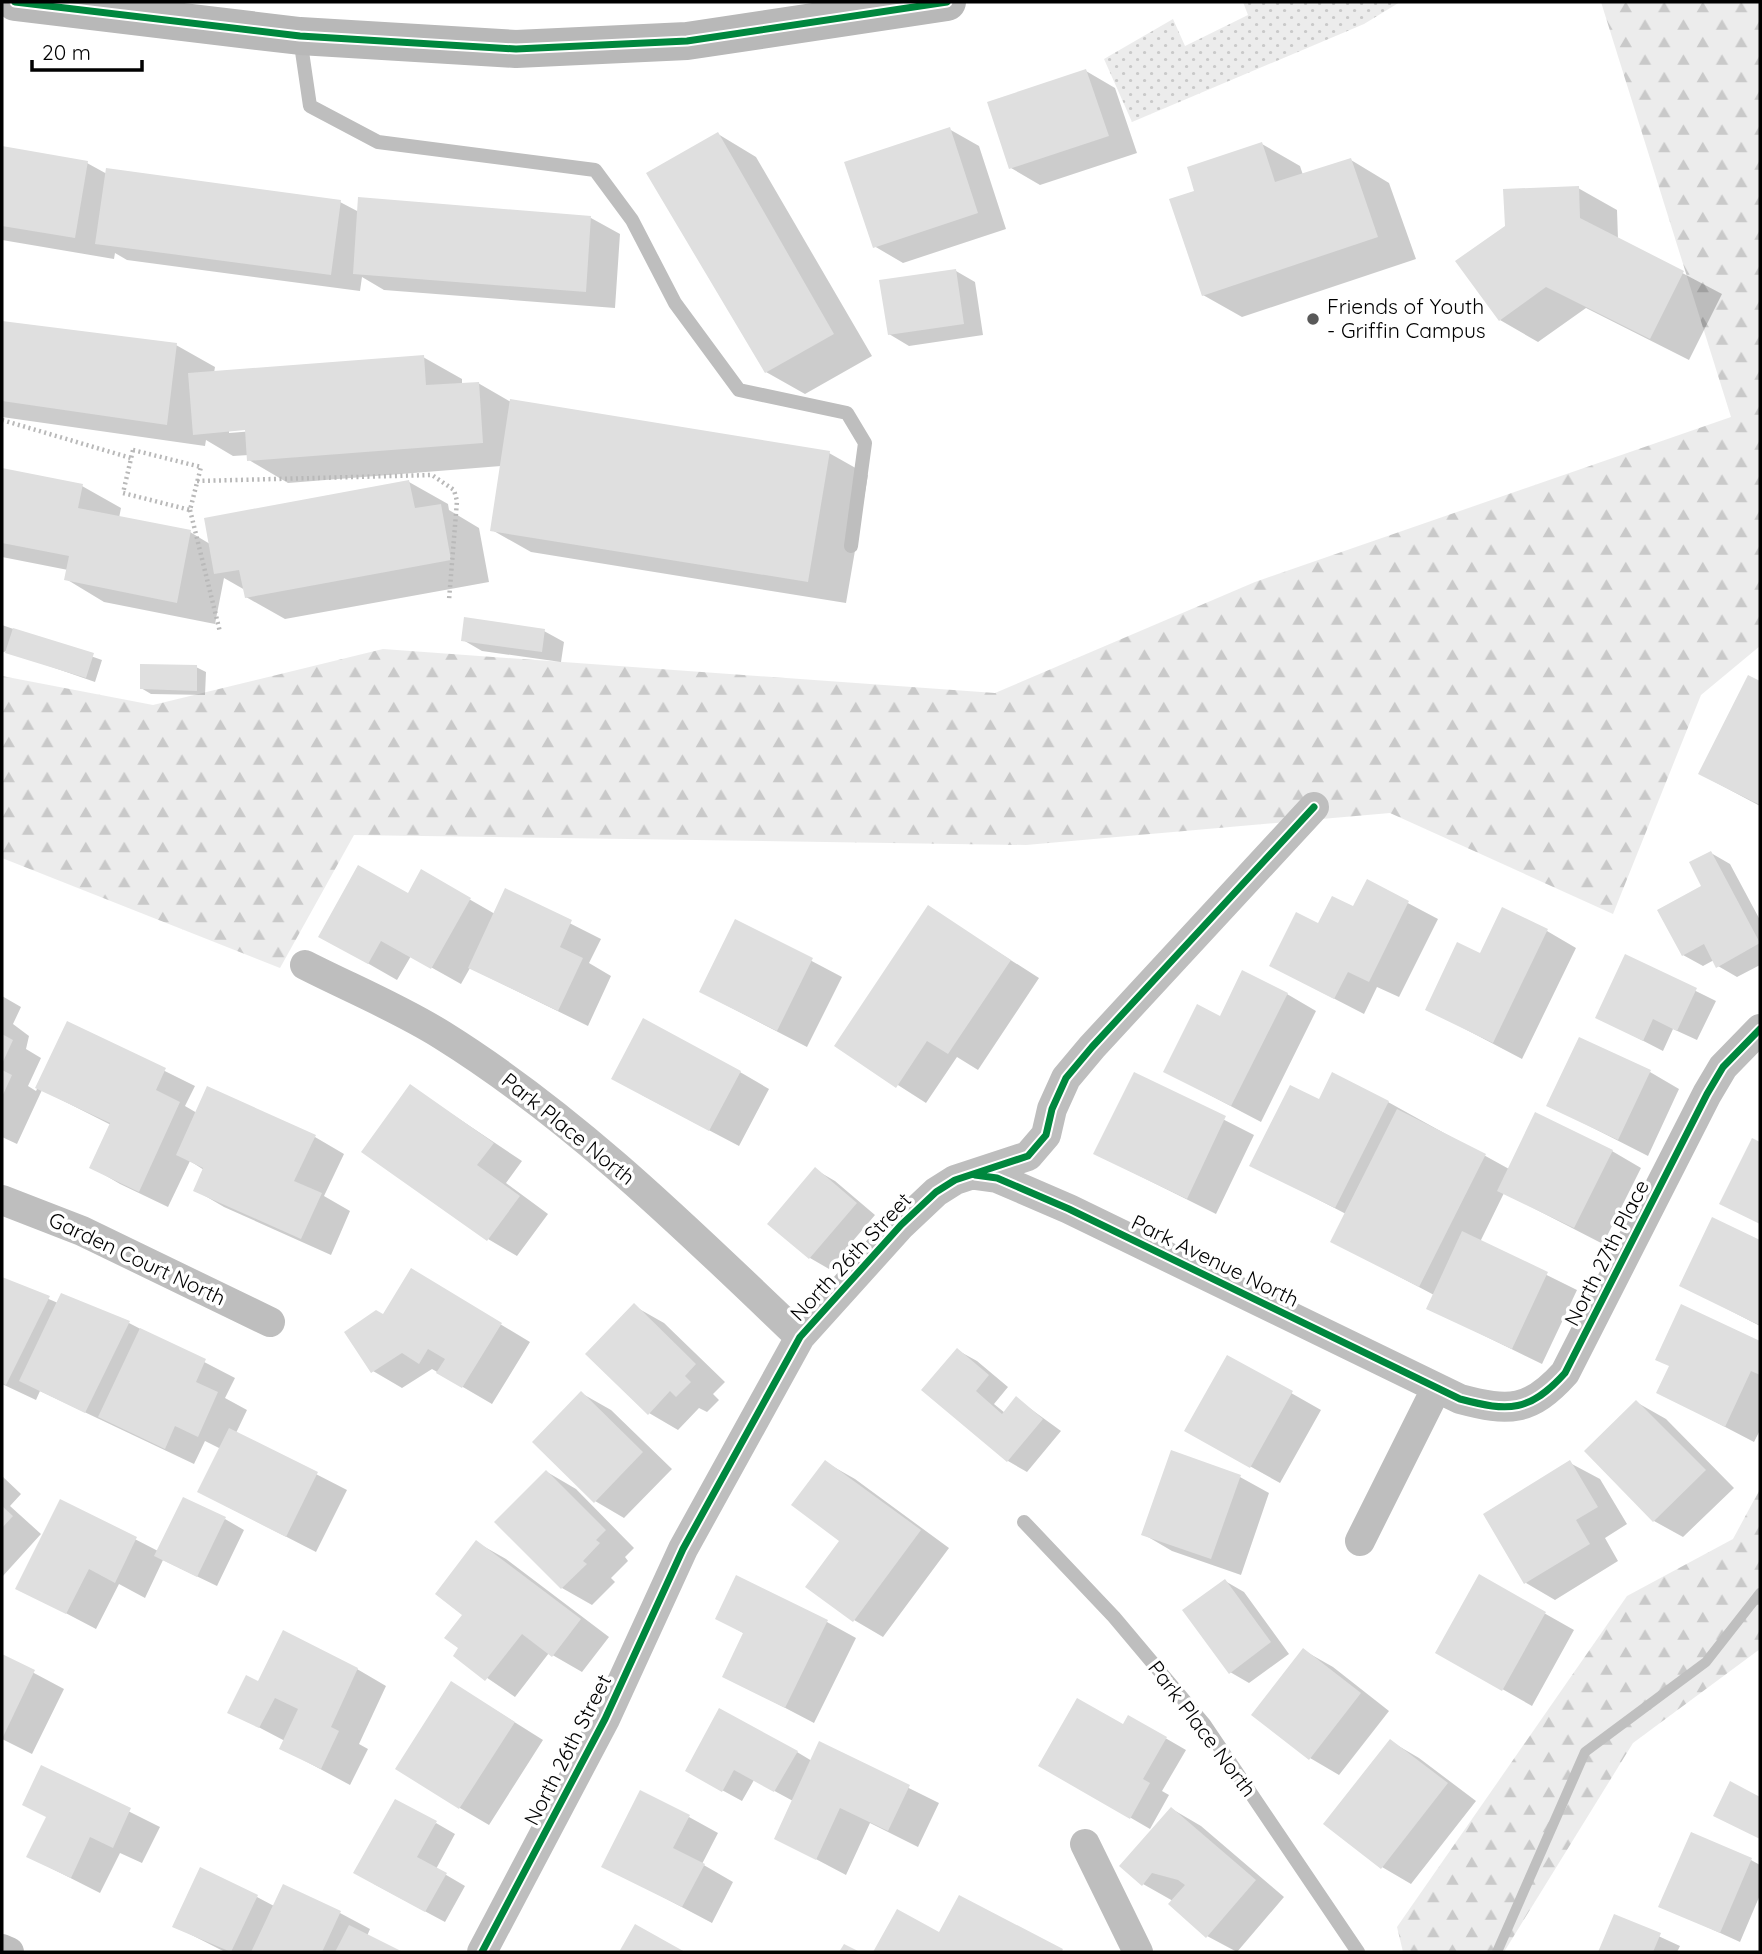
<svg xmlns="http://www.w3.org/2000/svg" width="1762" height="1954" viewBox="0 0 1762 1954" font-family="Quicksand,sans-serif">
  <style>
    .grass { fill: url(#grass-dots) }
    .forest { fill: url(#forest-firs) }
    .shadow { fill: #0003; fill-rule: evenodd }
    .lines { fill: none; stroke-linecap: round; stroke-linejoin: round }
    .stream { stroke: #bfbfbf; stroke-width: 10 }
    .building { fill: #dfdfdf }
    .path { stroke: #b9b9b9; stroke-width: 4.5; stroke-dasharray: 2 3.5; stroke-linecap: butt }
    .lane { stroke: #bebebe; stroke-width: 14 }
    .street { stroke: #bebebe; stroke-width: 30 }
    .secondary { stroke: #b8b8b8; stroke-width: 38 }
    .cycleway-casing { stroke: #fff; stroke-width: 11 }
    .cycleway { stroke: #00873e; stroke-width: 7 }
    .poi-dot { fill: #595959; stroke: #fff; stroke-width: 2.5 }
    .labels { text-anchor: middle; stroke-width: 7; stroke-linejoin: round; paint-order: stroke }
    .poi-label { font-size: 21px; fill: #000; stroke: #fff; text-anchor: start }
    .street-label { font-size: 21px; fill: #000; stroke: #fff }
  </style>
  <defs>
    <pattern id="grass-dots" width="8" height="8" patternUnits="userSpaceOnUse" patternTransform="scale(1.75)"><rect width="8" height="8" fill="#ececec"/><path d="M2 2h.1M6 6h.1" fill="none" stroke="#c9c9c9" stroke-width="1.8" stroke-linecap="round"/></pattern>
    <pattern id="forest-firs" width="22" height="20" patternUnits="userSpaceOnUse" patternTransform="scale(1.75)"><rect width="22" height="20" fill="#ececec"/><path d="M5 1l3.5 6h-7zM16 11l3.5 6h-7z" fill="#c9c9c9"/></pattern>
  </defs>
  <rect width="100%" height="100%" fill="#fff"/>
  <!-- grass -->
  <path class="grass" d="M1243,2H1400L1364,24L1132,122L1104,59L1173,19L1185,46L1248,15Z"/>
  <!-- forest -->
  <path class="forest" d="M1601,2H1760V646L1701,695L1613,914L1390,813L1026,845L354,835L280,968L2,858V676L153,705L383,649L995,693L1255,582L1731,417Z
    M1760,1489V1649L1633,1743L1504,1952H1403L1397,1927L1627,1596L1733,1539Z"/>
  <!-- shadow -->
  <path class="shadow" d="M1086,71L1115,88L1137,153L1040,185L1011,168Z
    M949,129L979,146L1006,229L903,263L874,246Z
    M718,134L756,157L872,356L805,394L766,372Z
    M1262,144L1300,166L1303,175L1351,160L1389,183L1416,259L1242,317L1203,295L1197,192Z
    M2,148L87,163L107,174L340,202L359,212L591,218L620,234L615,308L384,290L362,277L360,291L127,260L115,253L114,259L2,240Z
    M1578,188L1617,210L1618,239L1722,294L1689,360L1586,308L1538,342L1500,320Z
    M956,271L975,282L983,335L909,346L889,334Z
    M2,323L176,345L215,367L214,373L423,357L462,379V385L478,383L511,402L829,453L868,475L846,603L531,552L492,530L501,466L288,483L249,460V455L233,456L206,440L205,446L2,417ZM254,428V431L229,433V430Z
    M2,470L82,486L121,508L119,518L190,532L210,544L409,482L448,504L449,510L479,528L489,582L285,619L246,597L245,590L224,578L215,624L104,602L66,579L68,570L2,557Z
    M2,625L102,660L95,682L6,651L2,653Z
    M544,631L564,642L561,662L482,651L463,640Z
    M196,667L206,672L205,695L151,694L141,688Z
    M1748,677L1760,683V806L1700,774Z
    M1711,853L1730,864L1760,920V965L1737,977L1718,966L1714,960L1703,966L1683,955Z
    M422,872L495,914L506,891L601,939L589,963L611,976L588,1026L470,968L461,984L411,956L397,980L320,936L408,895Z
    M1368,882L1438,919L1399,997L1377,987L1364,1014L1271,966L1319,925L1354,909Z
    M929,908L1039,978L978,1070L957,1057L926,1103L837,1046Z
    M736,921L842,977L807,1047L701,992Z
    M1547,931L1576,948L1522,1059L1427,1009L1481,955Z
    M1625,956L1716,1001L1697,1040L1673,1029L1663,1051L1597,1017Z
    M1287,994L1316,1011L1261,1122L1166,1072L1220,1018Z
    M2,996L21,1007L13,1024L29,1036L26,1049L41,1058L28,1086L36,1091L68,1023L195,1086L185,1106L197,1113L315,1137L344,1154L324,1196L350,1211L331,1255L224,1207L195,1190L204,1170L190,1161L168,1207L120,1184L91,1167L111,1125L42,1090L17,1144L2,1137Z
    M740,1072L769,1089L739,1146L642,1095Z
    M1650,1072L1679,1089L1648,1156L1548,1105Z
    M1134,1074L1254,1135L1216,1214L1096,1154Z
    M410,1086L522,1161L506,1183L548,1214L517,1256L488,1239Z
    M1319,1102H1388L1509,1169L1612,1151L1641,1168L1603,1244L1504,1193L1480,1242L1577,1290L1542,1364L1428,1308L1434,1295L1332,1241L1346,1214L1252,1165Z
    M816,1170L835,1181L875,1215L829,1269L810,1258Z
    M1712,1219L1760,1242V1326L1681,1285Z
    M2,1279L58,1303L129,1323L235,1378L225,1398L247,1410L236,1433L347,1490L316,1552L199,1492L221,1449L205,1441L194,1464L40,1391L36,1400L2,1384Z
    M440,1288L530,1342L492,1404L432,1369L402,1388L373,1371L384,1316Z
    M634,1306L664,1323L725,1382L713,1394L719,1400L707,1412L699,1408L678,1430L649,1413Z
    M1682,1306L1760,1343V1430L1754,1442L1658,1392L1670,1366Z
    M957,1350L977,1361L1008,1387L994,1404L1005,1413L1017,1399L1061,1431L1027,1472L1008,1461L924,1390Z
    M1228,1357L1321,1410L1280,1483L1187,1431Z
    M581,1393L611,1410L672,1469L624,1518L595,1501Z
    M1636,1402L1666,1419L1734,1488L1683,1537L1654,1521Z
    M825,1462L855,1479L949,1548L883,1637L854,1620Z
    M1570,1463L1600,1479L1627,1524L1605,1538L1618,1561L1555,1600L1526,1583Z
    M547,1472L576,1489L634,1548L625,1557L628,1561L611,1578L615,1582L592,1605L562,1588L497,1522Z
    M2,1476L21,1494L10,1506L41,1534L2,1577Z
    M1240,1477L1269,1493L1241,1575L1172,1551L1143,1534Z
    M61,1501L158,1551L225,1519L244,1530L217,1586L163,1560L145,1598L119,1584L96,1629L18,1588Z
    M476,1542L506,1559L609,1637L582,1672L549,1653L515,1697L455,1656L461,1648Z
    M1480,1577L1574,1630L1532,1706L1437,1652Z
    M1225,1581L1244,1592L1289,1654L1249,1683L1230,1672Z
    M717,1618L827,1622L856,1638L814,1723L724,1676L745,1634Z
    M1303,1650L1333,1667L1389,1711L1339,1775L1310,1758Z
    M2,1656L64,1689L32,1754L2,1739Z
    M357,1669L386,1686L359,1744L368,1749L350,1785L281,1748L285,1741L230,1712L259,1684Z
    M452,1683L543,1740L489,1825L460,1808Z
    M1129,1717L1186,1750L1162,1791L1169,1795L1150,1829L1040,1765L1124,1726Z
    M1390,1741L1419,1758L1476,1801L1411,1884L1382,1867Z
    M820,1744L939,1803L918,1847L870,1823L846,1875L776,1838L793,1801L754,1780L742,1801L687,1771L797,1752L812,1761Z
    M42,1768L160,1827L142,1863L120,1853L100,1893L29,1857L47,1818Z
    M1172,1809L1201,1826L1284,1897L1237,1952L1207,1936L1173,1901L1143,1884Z
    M689,1817L718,1833L702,1864L733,1882L712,1923L604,1866Z
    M436,1823L455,1834L436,1869L465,1886L445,1922L374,1884Z
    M1751,1860L1760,1865V1895L1740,1942L1661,1906Z
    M284,1886L340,1913L370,1929L367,1936L399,1952H225L174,1926L257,1897L274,1906Z
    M960,1898L1065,1952H875L897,1911L940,1934Z
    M1615,1916L1680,1946L1677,1952H1600Z"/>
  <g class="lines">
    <!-- stream -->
    <path class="stream" d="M1497,1952L1585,1752L1706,1662L1760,1593"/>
  </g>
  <!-- building -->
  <path class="building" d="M1086,69L1109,136L1009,169L987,102Z
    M950,127L978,213L873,248L844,162Z
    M718,132L834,334L765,373L646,173Z
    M1262,142L1275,182L1351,158L1378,237L1202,296L1169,199L1194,191L1187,167Z
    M2,146L88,161L75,238L2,226Z
    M106,168L341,200L331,275L95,244Z
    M1579,186L1580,218L1684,271L1650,339L1546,287L1499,321L1455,261L1505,226L1503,189Z
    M358,197L591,216L586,292L353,274Z
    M956,269L964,324L888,335L879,280Z
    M2,321L177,343L167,425L2,401Z
    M424,355L426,385L479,382L483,443L247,461L245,430L193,435L188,373Z
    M510,399L830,451L808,582L490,531Z
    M2,468L83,484L78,508L191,530L177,603L64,580L69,556L2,543Z
    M409,480L415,508L441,504L451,560L245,598L239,570L214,574L204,518Z
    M464,617L545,629L542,652L461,641Z
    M13,628L94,653L86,678L5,653Z
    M140,664L197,665V691L140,689Z
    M1748,675L1760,681V805L1698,774Z
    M1711,851L1760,943L1716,968L1704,944L1682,956L1657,910L1701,886L1689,862Z
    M358,865L408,893L421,869L471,898L431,969L381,941L368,964L318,937Z
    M1367,879L1409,901L1369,982L1348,972L1334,999L1269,966L1296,912L1318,923L1332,896L1353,906Z
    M505,888L572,920L560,947L583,958L558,1011L468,968Z
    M928,905L1011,960L948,1054L927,1041L896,1088L834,1046Z
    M1502,907L1548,929L1493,1043L1425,1010L1457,942L1480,953Z
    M735,919L813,958L777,1031L699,992Z
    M1625,954L1697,988L1677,1031L1653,1019L1643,1041L1595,1018Z
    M1242,970L1288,993L1231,1106L1163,1072L1197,1004L1220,1016Z
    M643,1018L741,1071L709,1131L611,1079Z
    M67,1021L166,1068L156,1090L180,1102L139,1192L89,1168L110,1123L35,1088Z
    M2,1034L13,1040L2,1064Z
    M1579,1037L1651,1070L1618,1140L1546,1106Z
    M2,1070L12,1075L2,1097Z
    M1134,1072L1226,1116L1187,1199L1093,1154Z
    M1332,1072L1389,1101L1335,1208L1249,1166L1290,1085L1319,1099Z
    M410,1084L494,1143L477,1165L520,1196L487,1241L361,1152Z
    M207,1086L316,1135L294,1181L322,1193L301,1239L193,1191L203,1168L176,1155Z
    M1397,1109L1486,1154L1419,1287L1330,1242Z
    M1535,1112L1613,1150L1574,1228L1497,1191Z
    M1752,1138L1760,1142V1224L1719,1204Z
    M815,1167L857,1203L809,1259L767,1224Z
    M1712,1217L1760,1240L1759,1325L1679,1286Z
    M1462,1231L1548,1272L1512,1349L1426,1309Z
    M411,1268L502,1323L462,1388L436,1373L445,1359L428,1349L419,1364L402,1353L371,1373L344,1332L376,1310L383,1314Z
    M2,1277L50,1296L6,1385L2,1383Z
    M61,1293L130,1321L85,1413L19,1381Z
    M634,1303L696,1364L685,1376L691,1382L676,1397L670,1391L648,1415L585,1354Z
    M1681,1304L1760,1341V1375L1751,1371L1725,1427L1656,1393L1669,1366L1655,1360Z
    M140,1328L206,1359L196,1382L218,1392L198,1437L175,1426L165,1449L98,1417Z
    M957,1348L989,1375L976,1391L1002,1414L1016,1396L1043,1419L1007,1462L921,1390Z
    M1227,1355L1293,1391L1250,1468L1184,1431Z
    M581,1391L643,1452L594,1503L532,1442Z
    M1636,1400L1706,1470L1653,1522L1584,1451Z
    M229,1428L318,1472L286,1537L197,1492Z
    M1171,1450L1241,1475L1211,1559L1141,1535Z
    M825,1460L921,1530L853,1622L805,1587L839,1541L791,1505Z
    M1570,1460L1598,1507L1576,1520L1590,1544L1524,1584L1483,1514Z
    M546,1470L606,1530L596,1540L600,1543L583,1561L587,1564L561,1589L494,1522Z
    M183,1497L226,1517L197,1577L154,1556Z
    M60,1499L137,1537L115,1583L89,1569L66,1614L15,1589Z
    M2,1506L13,1516L2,1528Z
    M476,1540L581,1619L552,1657L522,1634L485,1681L453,1656L458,1648L444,1638L462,1615L435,1594Z
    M1479,1574L1546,1612L1502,1691L1435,1653Z
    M736,1575L828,1620L785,1708L722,1677L743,1633L715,1619Z
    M1225,1579L1271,1642L1229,1674L1182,1610Z
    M283,1630L358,1668L331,1727L339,1731L321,1769L279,1749L298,1709L275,1698L259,1728L227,1713L246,1675L258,1681Z
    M1303,1648L1361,1693L1309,1760L1251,1715Z
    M2,1654L35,1670L2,1739Z
    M451,1681L515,1722L459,1809L395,1769Z
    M1077,1698L1123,1724L1128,1715L1167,1737L1143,1779L1150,1783L1130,1819L1038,1766Z
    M719,1708L798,1751L774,1792L734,1770L722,1792L685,1771Z
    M1390,1739L1448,1783L1381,1869L1323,1824Z
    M819,1741L910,1785L888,1831L840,1808L816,1860L774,1839Z
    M41,1765L131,1808L113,1848L90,1837L71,1878L26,1857L46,1817L22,1805Z
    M1730,1781L1760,1797V1839L1713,1816Z
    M640,1790L690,1815L673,1848L705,1864L682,1907L601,1867Z
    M395,1799L437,1821L417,1857L447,1873L425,1912L353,1873Z
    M1171,1807L1256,1880L1206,1938L1168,1904L1185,1885L1178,1880L1152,1873L1142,1886L1119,1866Z
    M1691,1832L1752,1858L1720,1933L1658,1907Z
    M200,1867L258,1895L231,1952L172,1927Z
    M283,1884L341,1911L322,1952H251Z
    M959,1895L1063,1949L1061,1952H873L897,1909L939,1932Z
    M1614,1914L1661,1933L1653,1952H1598Z
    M635,1924L685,1952H619Z
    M349,1925L403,1952H335Z
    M844,1944L860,1952H839Z"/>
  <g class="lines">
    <!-- path -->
    <path class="path" d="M2,420L131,458
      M133,450L201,467L190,510L123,493Z
      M197,481L432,475L454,490L457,501L449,600
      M190,510L220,632"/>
    <!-- lane -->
    <path class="lane" d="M300,38L310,106L378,142L595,170L632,220L675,303L739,390L847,413L865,443L851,546
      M1024,1522L1114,1617L1204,1724L1358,1952"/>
    <!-- street -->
    <path class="street" d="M305,965C350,988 399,1008 442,1035C575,1118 688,1230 800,1337
      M975,1175L997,1178L1069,1209L1460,1399C1509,1412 1530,1412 1565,1373L1707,1094L1723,1067L1760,1029
      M2,1200L82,1231L270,1322
      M1360,1541L1436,1389
      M1085,1844L1138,1952
      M2,1949L9,1952
      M482,1952L605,1719L683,1549L800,1337L901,1225L936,1192L955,1180L1028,1156L1046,1135L1052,1109L1066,1078L1092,1047L1314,807"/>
    <!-- secondary -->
    <path class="secondary" d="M15,2L300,36L516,49L687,41L947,2"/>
    <!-- cycleway casing -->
    <g class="cycleway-casing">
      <path id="cycleway" d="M15,2L300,36L516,49L687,41L947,2
        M975,1175L997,1178L1069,1209L1460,1399C1509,1412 1530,1412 1565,1373L1707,1094L1723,1067L1760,1029
        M482,1952L605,1719L683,1549L800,1337L901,1225L936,1192L955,1180L1028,1156L1046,1135L1052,1109L1066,1078L1092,1047L1314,807"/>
    </g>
    <!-- cycleway -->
    <use href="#cycleway" class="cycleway"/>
  </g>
  <!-- markers -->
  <circle class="poi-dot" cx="1313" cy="319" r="7"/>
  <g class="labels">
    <!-- poi labels -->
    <g class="poi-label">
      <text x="1327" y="314">Friends of Youth<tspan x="1327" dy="24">- Griffin Campus</tspan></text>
    </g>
    <!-- street labels -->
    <g class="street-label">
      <text transform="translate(568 1129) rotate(39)" y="7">Park Place North</text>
      <text transform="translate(1607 1253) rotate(-63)" y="7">North 27th Place</text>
      <text transform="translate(851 1257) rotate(-47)" y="7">North 26th Street</text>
      <text transform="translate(137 1259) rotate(25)" y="7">Garden Court North</text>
      <text transform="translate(1215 1261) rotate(26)" y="7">Park Avenue North</text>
      <text transform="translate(1202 1729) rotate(53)" y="7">Park Place North</text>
      <text transform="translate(568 1750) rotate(-63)" y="7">North 26th Street</text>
    </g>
  </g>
  <!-- border -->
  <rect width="1762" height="1954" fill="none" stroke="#000000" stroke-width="7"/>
  <!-- scale -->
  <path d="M32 60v10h110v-10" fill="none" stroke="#000000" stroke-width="3.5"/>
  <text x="42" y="60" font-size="21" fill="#000000" stroke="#ffffff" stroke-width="5" paint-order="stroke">20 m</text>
</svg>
